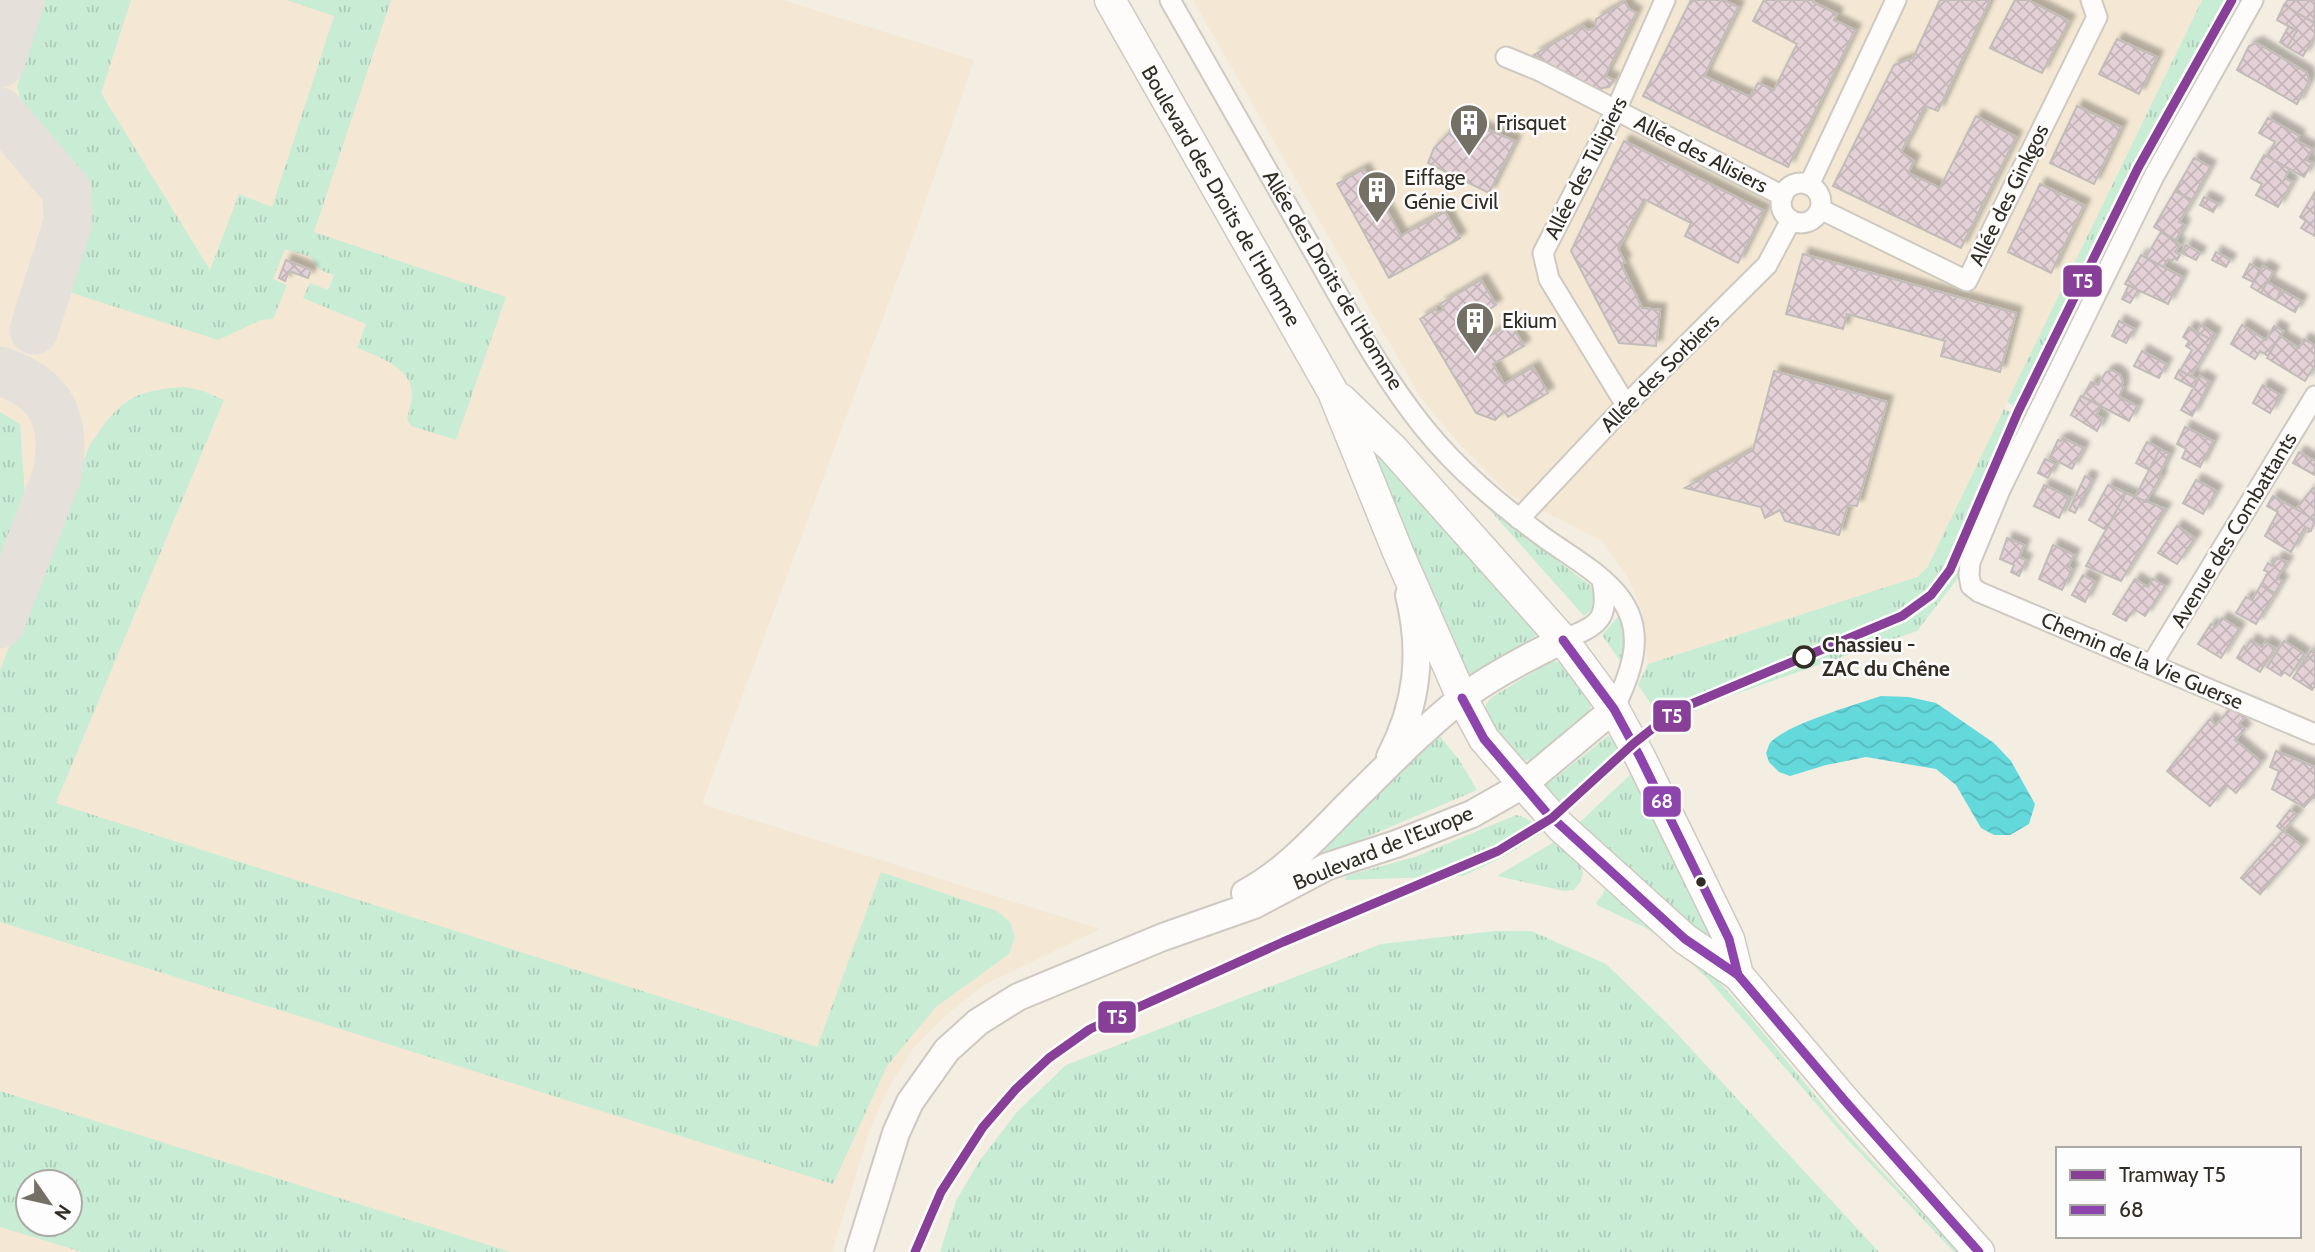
<svg xmlns="http://www.w3.org/2000/svg" width="2315" height="1252" viewBox="0 0 2315 1252" font-family="Cabin,sans-serif">
  <style>
    .built { fill: #f4e8d4; fill-rule: evenodd }
    .grass { fill: url(#grass-tufts); fill-rule: evenodd }
    .water { fill: url(#water-waves) }
    .lines { fill: none; stroke-linecap: round; stroke-linejoin: round }
    .taxiway { stroke: #e5e1da; stroke-width: 49 }
    .building { fill: url(#building-cross-hatch); stroke: #c2bcb9; stroke-width: 2; filter: url(#shadow) }
    .street-casing { stroke: #cec9c1; stroke-width: 23 }
    .secondary-casing { stroke: #cec9c1; stroke-width: 30 }
    .primary-casing { stroke: #cec9c1; stroke-width: 33 }
    .street { stroke: #fdfcfb; stroke-width: 19 }
    .secondary { stroke: #fdfcfb; stroke-width: 26 }
    .primary { stroke: #fdfcfb; stroke-width: 30 }
    .bus-1-casing { stroke: #fdfdfd; stroke-width: 14 }
    .bus-1 { stroke: #8e44ad; stroke-width: 9 }
    .tram-1-casing { stroke: #fdfdfd; stroke-width: 14 }
    .tram-1 { stroke: #873f98; stroke-width: 9 }
    .stop-dot { fill: #fdfdfd; stroke: #312c24; stroke-width: 3.5 }
    .bus-dot { fill: #312c24; stroke: #fdfdfd; stroke-width: 2.5 }
    .labels { text-anchor: middle; stroke-width: 5; stroke-linejoin: round; paint-order: stroke }
    .poi-label { font-size: 21px; fill: #312c24; stroke: #fdfdfd; text-anchor: start }
    .street-label { font-size: 21px; fill: #312c24; stroke: #fdfdfd }
    .stop-label { font-size: 21px; font-weight: bold; fill: #312c24; stroke: #fdfdfd; text-anchor: start }
    .line-badge { stroke: #fdfdfd; stroke-width: 2.5 }
    .badge-label { font-size: 19px; text-anchor: middle; font-weight: bold; fill: #fff }
  </style>
  <defs>
    <pattern id="grass-tufts" width="24" height="20" patternUnits="userSpaceOnUse" patternTransform="scale(1.75)"><rect width="24" height="20" fill="#c9ecd5"/><path d="M3 7l-1-3M5 7V3M7 7l1-3M15 17l-1-3M17 17v-4M19 17l1-3" fill="none" stroke="#adcbb7"/></pattern>
    <pattern id="water-waves" width="16" height="10" patternUnits="userSpaceOnUse" patternTransform="scale(1.75)"><rect width="16" height="10" fill="#64d9dc"/><path d="M0 5q4-4 8 0t8 0" fill="none" stroke="#57babd"/></pattern>
    <pattern id="building-cross-hatch" width="8" height="8" patternUnits="userSpaceOnUse" patternTransform="scale(1.75)"><rect width="8" height="8" fill="#e4d1d7"/><path d="M0 0l8 8M0 8l8-8" fill="none" stroke="#c4b4b8"/></pattern>
    <filter id="shadow"><feDropShadow dx="6" dy="-6" stdDeviation="2" flood-color="#0004"/></filter>
  </defs>
  <rect width="100%" height="100%" fill="#f3ede2"/>
  <!-- built -->
  <path class="built" d="M0,0H783L974,60L919,221L702,804L1100,929L984,985L946,1015L913,1048L888,1089L870,1129L832,1252H0ZM28,1182H70V1224H28Z
    M1193,0H2202L1927,568L1917,577L1648,664L1643,614L1628,577L1602,541L1508,493L1459,444L1421,398Z"/>
  <!-- grass -->
  <path class="grass" d="M44,0H131L101,93L210,270L239,194L272,207L334,16L287,0H391L314,232L506,297L456,440L411,426L407,419C408,412 411,405 412,397C415,369 378,356 357,348L366,324L303,298L310,283L328,290L334,275L320,270L311,257L285,249L273,279L287,285L273,319L261,320L218,340L63,290L90,200L25,116L17,86Z
    M2202,0H2243L2150,163L2028,413L2007,402Z
    M185,387L203,391L224,400L56,803L817,1047L881,872L997,911L1010,922L1015,938L1009,954L936,1007L887,1066L833,1184L0,922V670L90,445C119,401 132,390 185,387Z
    M2004,409L2025,420L1958,578L1917,631L1706,704L1667,728L1638,685L1648,664L1917,577L1927,568Z
    M0,412L20,424L25,496L0,558Z
    M1372,450L1376,452L1537,633L1534,637L1468,677L1370,453Z
    M1488,508L1591,586L1595,592V607L1584,616Z
    M1618,617H1623L1627,625L1623,665L1602,635Z
    M1551,661L1563,663L1590,701L1591,707L1585,717L1530,760L1523,761L1512,755L1486,715V704L1491,698Z
    M1439,735L1460,761L1477,790L1329,853L1323,850L1334,832Z
    M1608,736L1614,739L1625,760L1568,813L1544,789L1545,786Z
    M1632,773L1721,955L1579,823Z
    M1516,815L1526,818L1543,832L1505,856L1463,876L1345,880L1346,876L1415,857Z
    M1554,842L1579,865L1583,872L1581,881L1574,890L1564,891L1497,876Z
    M1606,885C1700,944 1767,1040 1839,1124C1877,1168 1919,1209 1959,1252H1954L1847,1139L1707,978L1668,942L1644,927L1599,906L1596,903L1603,894Z
    M1495,931H1531L1606,964L1667,1023L1879,1252H940L956,1201L980,1160L1017,1112L1066,1065L1381,944Z
    M0,1091L511,1252H82L0,1227ZM28,1182H70V1224H28Z"/>
  <!-- water -->
  <path class="water" d="M1881,696L1909,697L1936,703L1994,743L2011,761L2035,804L2029,824L2010,835H1994L1981,828L1956,785L1936,769L1866,757L1826,765L1790,776L1779,772L1769,762L1766,753C1768,749 1768,746 1770,743C1785,725 1857,704 1881,696Z"/>
  <g class="lines">
    <!-- taxiway -->
    <path class="taxiway" d="M0,63L20,0
      M0,112L67,191L68,222L34,330
      M0,371C54,389 67,422 57,475L0,624"/>
  </g>
  <!-- building -->
  <path class="building" d="M1691,0H1724L1738,7L1704,76L1750,97L1758,83L1774,90L1797,44L1753,21L1764,0H1814L1813,2L1837,14L1834,20L1855,30L1788,167L1643,96Z
    M1940,0H1990L1938,111L1925,106L1901,152L1914,161L1908,173L1940,188L1976,116L2016,137L1961,248L1833,186L1894,65L1913,58Z
    M2015,0H2028L2069,21L2042,73L1990,48Z
    M2288,0H2315L2314,23L2284,5Z
    M1625,2L1629,9L1636,13L1605,76L1614,80L1609,87L1602,88L1600,92L1539,62L1541,59L1534,55L1583,26L1588,30L1595,28L1596,19Z
    M2284,5L2315,23V35L2303,56L2287,47L2297,31L2277,20Z
    M2289,26L2297,31L2287,47L2280,42Z
    M2117,39L2157,57L2139,94L2099,74Z
    M2257,43L2307,73L2309,81L2297,104L2237,70L2249,46Z
    M2077,106L2121,127L2094,184L2050,163Z
    M2268,118L2299,136L2297,141L2312,149L2306,160L2312,163L2304,177L2267,156L2275,142L2259,133Z
    M1452,125L1481,127L1515,141L1489,193L1428,163L1434,148L1449,133Z
    M1624,141L1764,211L1738,263L1685,236L1691,223L1644,199L1618,249L1625,262L1621,264L1642,308L1660,310L1656,346L1619,343L1571,251Z
    M2264,155L2289,169L2285,178L2292,182L2278,207L2256,195L2262,184L2251,178Z
    M2194,158L2210,167L2192,200L2175,191Z
    M1364,169L1401,236L1445,212L1460,238L1389,278L1337,184Z
    M2040,184L2084,205L2051,273L2008,252Z
    M2175,191L2192,200L2179,222L2184,225L2176,240L2154,227Z
    M2315,192V236L2301,228L2306,221L2300,217Z
    M2204,197L2218,204L2213,212L2200,205Z
    M2161,232L2180,245L2175,252L2180,255L2177,260L2174,258L2172,261L2168,259L2163,267L2146,257Z
    M2186,245L2200,253L2196,260L2182,253Z
    M2216,252L2230,260L2226,267L2212,260Z
    M1803,254L2016,313L2000,372L1941,356L1945,341L1847,314L1843,329L1786,314Z
    M2141,255L2182,277L2168,304L2125,284Z
    M286,260L311,270L308,278L289,271L285,281L279,278Z
    M2250,264L2260,270L2253,282L2243,277Z
    M2263,266L2273,272L2261,293L2251,287Z
    M1481,280L1496,305L1468,322L1479,342L1511,324L1524,346L1493,364L1504,384L1533,367L1548,393L1508,417L1504,411L1495,420L1476,413L1420,319L1436,309L1438,313L1444,309L1440,304Z
    M2267,282L2281,290L2276,301L2261,293Z
    M2129,285L2138,290L2130,303L2122,299Z
    M2281,290L2301,301L2295,312L2276,301Z
    M2119,321L2134,329L2126,343L2112,336Z
    M2201,325L2215,334L2212,340L2197,332Z
    M2242,325L2266,340L2274,326L2283,331L2268,356L2260,351L2255,359L2231,344Z
    M2189,327L2212,340L2191,376L2180,371L2192,350L2186,346L2189,341L2183,337Z
    M2280,336L2299,348L2304,339L2315,346V365L2305,381L2267,358Z
    M2142,351L2166,364L2159,378L2134,366Z
    M2112,370L2120,375L2123,382L2121,386L2123,387L2119,397L2137,406L2129,421L2083,397L2091,382L2098,385L2106,372Z
    M2179,370L2198,380L2194,388L2175,378Z
    M1774,371L1887,402L1857,506L1848,505L1839,535L1785,521L1780,510L1765,518L1761,507L1685,488L1753,450Z
    M2200,376L2210,382L2192,416L2181,410Z
    M2263,385L2280,395L2270,413L2253,403Z
    M2081,396L2101,405L2096,415L2103,419L2097,431L2071,415Z
    M2185,427L2213,441L2200,467L2182,458L2186,449L2177,444Z
    M2063,438L2083,448L2072,469L2050,457L2058,440L2061,441Z
    M2147,442L2160,449L2149,470L2136,463Z
    M2160,449L2169,454L2159,475L2161,476L2146,502L2135,497Z
    M2299,452L2315,461V475L2293,463Z
    M2045,459L2055,464L2048,478L2038,473Z
    M2085,476L2092,479L2075,513L2069,510Z
    M2196,480L2216,491L2203,514L2183,503Z
    M2044,485L2069,497L2059,518L2034,506Z
    M2108,485L2126,493L2106,530L2089,520Z
    M2313,488L2315,489V520L2296,509Z
    M2126,493L2165,509L2121,581L2086,566Z
    M2273,496L2315,520L2311,531L2308,532L2309,529L2305,527L2291,552L2265,536L2278,512L2267,506Z
    M2177,526L2195,538L2177,564L2158,553Z
    M2007,538L2024,545L2019,557L2026,560L2019,576L2011,572L2014,565L2000,559Z
    M2053,545L2074,555L2068,567L2072,569L2062,590L2039,579Z
    M2277,558L2287,562L2277,578L2282,581L2275,593L2261,585L2268,572L2264,570L2268,563L2272,566Z
    M2083,575L2095,582L2085,602L2072,595Z
    M2135,579L2148,587L2153,579L2165,586L2145,616L2134,609L2126,621L2113,614Z
    M2261,585L2274,595L2256,624L2236,613L2246,597L2252,600Z
    M2222,618L2239,629L2221,658L2198,644L2211,624L2216,627Z
    M2251,640L2262,647L2265,642L2275,648L2260,672L2237,658L2244,646L2246,648Z
    M2284,641L2304,654L2290,676L2284,672L2281,676L2267,667Z
    M2311,651L2315,653V686L2312,690L2293,678Z
    M2237,701L2253,707L2239,724L2245,729L2235,740L2261,762L2236,793L2227,785L2210,806L2167,771L2210,719L2216,725Z
    M2276,751L2315,767V798L2313,797L2304,807L2272,789L2279,771L2270,767Z
    M2290,810L2297,815L2283,831L2277,826Z
    M2283,831L2302,846L2260,894L2241,878Z"/>
  <g class="lines">
    <!-- street casing -->
    <g class="street-casing">
      <path id="street" d="M1170,0C1216,80 1262,160 1307,240C1344,304 1378,371 1425,429C1459,471 1499,504 1542,536C1568,555 1602,573 1621,599C1647,635 1630,674 1614,709
        M2253,0L2154,176L2000,490L1970,562L1969,575L1971,586L1979,592L2315,734
        M1506,57L1540,71L1783,196
        M1781 203a20 20 0 1 1 40 0a20 20 0 1 1-40 0Z
        M1809,185L1896,0
        M1820,209L1967,281L2097,17L2091,0
        M1626,405L1549,279L1543,253L1616,110L1665,0
        M1519,519L1626,405L1767,265L1791,220
        M1563,640C1598,625 1610,621 1602,580
        M2152,664L2315,396"/>
    </g>
    <!-- secondary casing -->
    <g class="secondary-casing">
      <path id="secondary" d="M1390,757C1418,704 1423,652 1409,595
        M1245,893C1290,870 1329,822 1366,787C1396,757 1427,726 1461,699C1489,677 1530,656 1563,640
        M859,1252L896,1133L910,1102L947,1050L978,1022L1018,997L1163,937L1254,905L1328,866L1396,844L1472,814L1523,785L1614,709"/>
    </g>
    <!-- primary casing -->
    <g class="primary-casing">
      <path id="primary" d="M1110,0L1333,392L1398,552L1462,698L1484,739L1560,826L1685,939L1738,975L1845,1101L1979,1252
        M1341,399L1393,449L1563,640L1614,709L1640,757L1729,939L1738,975"/>
    </g>
    <!-- street -->
    <use href="#street" class="street"/>
    <!-- secondary -->
    <use href="#secondary" class="secondary"/>
    <!-- primary -->
    <use href="#primary" class="primary"/>
    <!-- bus-1 casing -->
    <g class="bus-1-casing">
      <path id="bus-1" d="M1563,640L1614,709L1640,757L1729,939L1738,975
        M1462,698L1484,739L1546,812L1685,939L1738,975L1845,1101L1979,1252"/>
    </g>
    <!-- bus-1 -->
    <use href="#bus-1" class="bus-1"/>
    <!-- tram-1 casing -->
    <g class="tram-1-casing">
      <path id="tram-1" d="M915,1252L941,1192L983,1127L1016,1089L1049,1058L1090,1029L1283,942L1498,851L1552,818L1633,744L1657,725L1689,705L1902,616L1931,595L1950,570L2018,412L2138,168L2232,0"/>
    </g>
    <!-- tram-1 -->
    <use href="#tram-1" class="tram-1"/>
  </g>
  <!-- icons -->
  <defs>
    <g id="building-pin" transform="scale(2.0125)"><path d="M0 17L-7.5 6A9.5 9.5 0 1 1 7.5 6Z" fill="#757066" stroke="#fdfdfd"/><path d="M-4-6H4V6H1V3H-1V6H-4ZM-2.5-4.3h1.7v1.8h-1.7ZM.8-4.3h1.7v1.8H.8ZM-2.5-1h1.7V.8h-1.7ZM.8-1h1.7V.8H.8Z" fill="#fff"/></g>
  </defs>
  <g fill-rule="evenodd">
    <use href="#building-pin" x="1469" y="123"/>
    <use href="#building-pin" x="1377" y="190"/>
    <use href="#building-pin" x="1475" y="321"/>
  </g>
  <!-- markers -->
  <circle class="stop-dot" cx="1804" cy="657" r="10"/>
  <circle class="bus-dot" cx="1701" cy="882" r="6"/>
  <g class="labels">
    <!-- poi labels -->
    <g class="poi-label">
      <text x="1496" y="130">Frisquet</text>
      <text x="1404" y="185">Eiffage<tspan x="1404" dy="24">Génie Civil</tspan></text>
      <text x="1502" y="328">Ekium</text>
    </g>
    <!-- street labels -->
    <g class="street-label">
      <text transform="translate(1701 154) rotate(27)" y="7">Allée des Alisiers</text>
      <text transform="translate(1586 168) rotate(-63)" y="7">Allée des Tulipiers</text>
      <text transform="translate(2009 195) rotate(-64)" y="7">Allée des Ginkgos</text>
      <text transform="translate(1221 196) rotate(60)" y="7">Boulevard des Droits de l'Homme</text>
      <text transform="translate(1333 280) rotate(59)" y="7">Allée des Droits de l'Homme</text>
      <text transform="translate(1660 373) rotate(-45)" y="7">Allée des Sorbiers</text>
      <text transform="translate(2234 530) rotate(-59)" y="7">Avenue des Combattants</text>
      <text transform="translate(2142 661) rotate(23)" y="7">Chemin de la Vie Guerse</text>
      <text transform="translate(1383 848) rotate(-22)" y="7">Boulevard de l'Europe</text>
    </g>
    <!-- stop labels -->
    <g class="stop-label">
      <text x="1822" y="652">Chassieu -<tspan x="1822" dy="24">ZAC du Chêne</tspan></text>
    </g>
  </g>
  <g class="line-badge">
    <rect x="2062" y="264" width="41" height="34" rx="7" fill="#873f98"/>
    <rect x="1652" y="699" width="40" height="34" rx="7" fill="#873f98"/>
    <rect x="1642" y="785" width="40" height="33" rx="7" fill="#8e44ad"/>
    <rect x="1097" y="1000" width="40" height="34" rx="7" fill="#873f98"/>
  </g>
  <g class="badge-label">
    <text x="2083" y="288">T5</text>
    <text x="1672" y="723">T5</text>
    <text x="1662" y="808">68</text>
    <text x="1117" y="1024">T5</text>
  </g>
  <!-- legend -->
  <rect x="2056" y="1147" width="245" height="91" fill="#fdfdfd" stroke="#aba9a6" stroke-width="2"/>
  <rect x="2070" y="1170" width="35" height="10" fill="#873f98" stroke="#aba9a6" stroke-width="2"/>
  <text x="2119" y="1182" font-size="21" fill="#312c24">Tramway T5</text>
  <rect x="2070" y="1205" width="35" height="10" fill="#8e44ad" stroke="#aba9a6" stroke-width="2"/>
  <text x="2119" y="1217" font-size="21" fill="#312c24">68</text>
  <!-- north arrow -->
  <g transform="translate(49 1203) rotate(124)"><circle r="33" fill="#fdfdfd" stroke="#aba9a6" stroke-width="2"/>
  <path d="M0-5L12 26L0 18L-12 26Z" fill="#757066"/>
  <text y="-10" font-size="19" font-weight="bold" text-anchor="middle" fill="#312c24">N</text>
  </g>
</svg>
